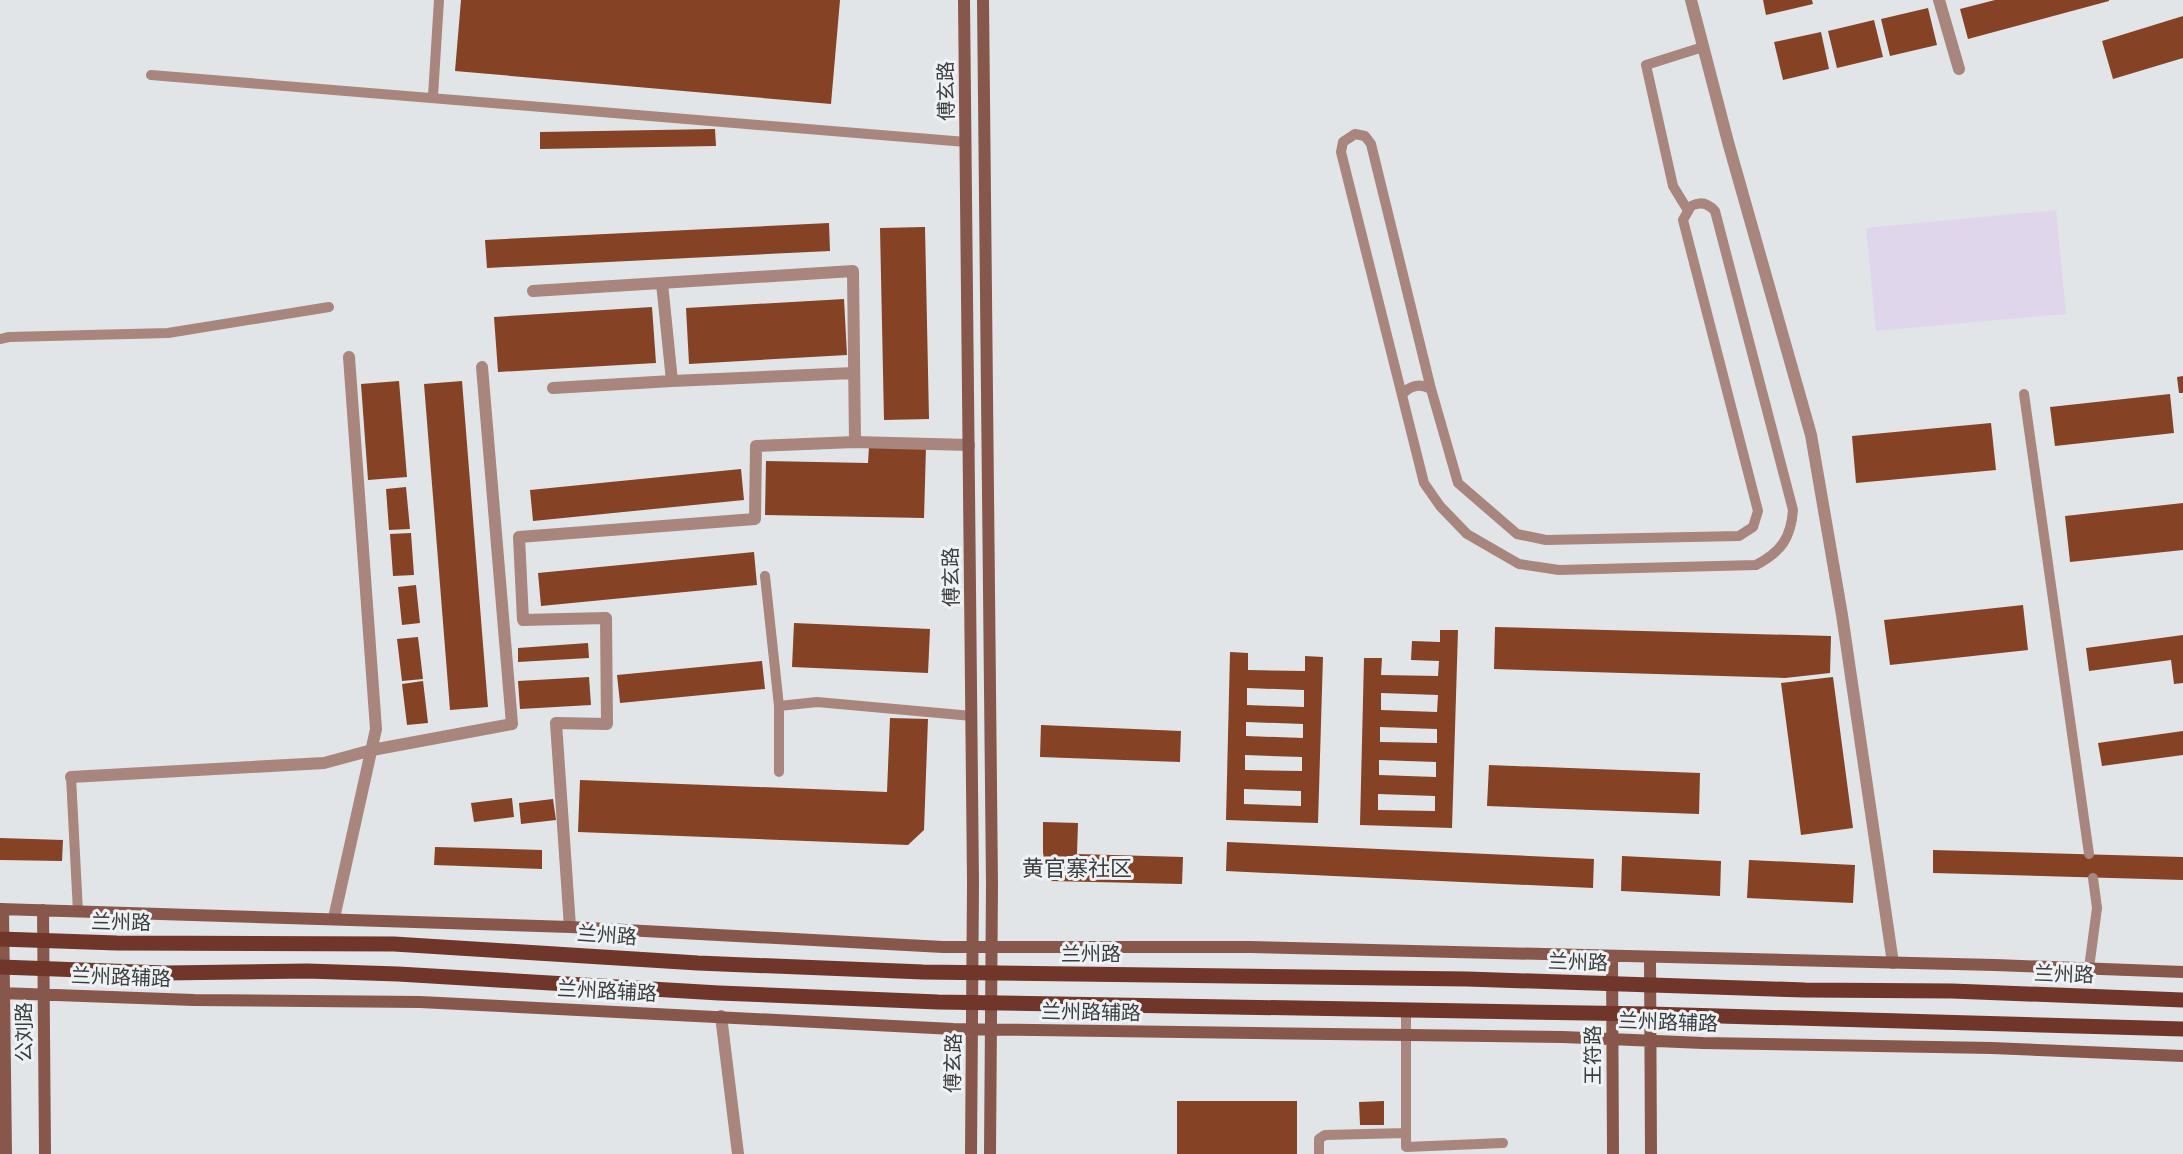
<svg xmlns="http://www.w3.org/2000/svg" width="2183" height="1154" viewBox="0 0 2183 1154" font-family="'Zilla Slab','Noto Sans SC',serif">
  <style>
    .education { fill: #dfd6eb }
    .building { fill: #854224; fill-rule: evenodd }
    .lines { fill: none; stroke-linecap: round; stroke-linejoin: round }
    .lane { stroke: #a8857d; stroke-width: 10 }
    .street { stroke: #a8857d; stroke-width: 12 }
    .secondary { stroke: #88574c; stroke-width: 12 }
    .primary { stroke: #703629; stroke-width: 15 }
    .labels { text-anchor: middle; stroke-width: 6; stroke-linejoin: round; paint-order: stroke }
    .street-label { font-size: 20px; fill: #3b3c3d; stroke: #eff2f4 }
    .quarter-label { font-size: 22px; fill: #3b3c3d; stroke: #eff2f4 }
  </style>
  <rect width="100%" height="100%" fill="#e2e5e7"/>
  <!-- education -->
  <path class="education" d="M2056,210L2066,314L1876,331L1866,228Z"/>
  <!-- building -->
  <path class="building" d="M461,0H840L831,104L455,71Z
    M1763,0H1812L1813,4L1766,15Z
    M1995,0H2109V1L1968,39L1960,9Z
    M1928,8L1937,45L1890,56L1881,19Z
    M2183,16V58L2113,79L2102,41Z
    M1874,20L1883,57L1837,68L1828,31Z
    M1821,32L1829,69L1783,80L1774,42Z
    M715,129L716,146L540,149V132Z
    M829,223L830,251L487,268L485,240Z
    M925,227L929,419L884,420L880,228Z
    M844,299L847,355L689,364L686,308Z
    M652,307L656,363L498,372L494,317Z
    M2183,376V393H2179L2177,377Z
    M399,381L407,477L368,480L361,384Z
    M462,381L488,707L450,710L424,384Z
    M2170,394L2174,433L2055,446L2050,407Z
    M1991,423L1996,470L1856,483L1852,436Z
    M869,446L926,447L924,518L765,515L766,461L868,463Z
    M741,469L744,500L533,521L530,490Z
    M406,487L410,529L389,530L386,489Z
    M2183,503V550L2070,562L2065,516Z
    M411,533L414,575L393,576L390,534Z
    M754,552L757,585L541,606L538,573Z
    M416,585L420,623L402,625L398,587Z
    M2023,605L2028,650L1890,665L1884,620Z
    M794,623L930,629L928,673L792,667Z
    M1495,627L1831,636L1830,673L1785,678L1494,669Z
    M1440,630H1458L1452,828L1360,825L1364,658H1382L1381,675L1438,676L1439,661L1411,660L1412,641L1440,642ZM1381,693L1438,695L1437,712L1381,710ZM1380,727L1437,729V743L1380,742ZM1379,760L1436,762V777L1379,775ZM1378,794L1435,796V811L1378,810Z
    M2183,635V683L2174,684L2171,660L2089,671L2086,648Z
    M418,637L423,679L402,681L397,639Z
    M588,643L589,658L518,662V648Z
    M1230,652L1248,653V670L1305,671V656L1323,657L1318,823L1226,820ZM1247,688L1304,690V707L1247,705ZM1246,722L1303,724V738L1246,736ZM1245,755L1302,757V771L1245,770ZM1244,789L1301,791V806L1244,804Z
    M762,661L765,689L620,703L617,675Z
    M589,677L591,705L520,709L518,681Z
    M1833,677L1853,828L1801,835L1781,683Z
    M423,681L428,723L407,725L402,684Z
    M890,718L928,719L924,830L908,845L578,832L580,780L887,792Z
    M1041,725L1181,731L1180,762L1040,757Z
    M2183,731V755L2102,766L2098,743Z
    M1489,765L1700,773L1699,814L1487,806Z
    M512,798L514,817L474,822L471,803Z
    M553,799L556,820L521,824L519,803Z
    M1043,822L1078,823L1077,854L1183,857L1182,884L1049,881L1043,853Z
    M0,838L63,840L62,861L0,860Z
    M1227,842L1594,859L1593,888L1226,871Z
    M435,847L542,850V869L434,865Z
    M1933,850L2183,857V880L1933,873Z
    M1622,856L1721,861L1720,896L1621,891Z
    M1749,860L1855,865L1853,903L1747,898Z
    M1177,1101H1297V1154H1177Z
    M1384,1101V1125H1360L1359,1102Z"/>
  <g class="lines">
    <!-- lane -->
    <path class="lane" d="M151,75L966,142
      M433,96L439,0
      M1355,134L1365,136L1371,144L1431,389L1458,483L1517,534L1546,540L1739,536L1753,527L1758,511L1683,220L1691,206C1700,201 1708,203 1715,211L1793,510C1791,538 1781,552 1756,565L1559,570L1519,564L1467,534L1440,506L1424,483L1341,152L1343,142Z
      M1687,209L1673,186L1646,65L1703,47
      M0,339L9,337L168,333L329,307
      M2024,394L2089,854
      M1402,395C1410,385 1420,383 1431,389
      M765,576L779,706V772
      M779,706L817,702L972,716
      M71,777L78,912
      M2089,968L2097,908L2093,878
      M1406,1009V1147L1503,1143
      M1319,1154V1139L1325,1135L1406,1133"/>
    <!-- street -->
    <path class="street" d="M1691,0L1728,142L1811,435L1842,615L1893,963
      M1939,0L1959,69
      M662,283L672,381L854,373
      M533,291L853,271L855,442
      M553,388L672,381
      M71,777L324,763L372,750L512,724L482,367
      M334,918L376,729L349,357
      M570,927L556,723L607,724L606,618L523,620L519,537L755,519L756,446L855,442L969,445
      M721,1016L738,1154"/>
    <!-- secondary -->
    <path class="secondary" d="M964,0L973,883L971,1154
      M983,0L992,885L990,1154
      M0,909L570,927L943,947H1250L1995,965L2183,972
      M3,909L6,1154
      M43,910L45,1154
      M1612,956L1613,1154
      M1650,957L1651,1154
      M0,993L194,1000L420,1002L953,1029L1563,1037L1703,1043L1992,1048L2183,1056"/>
    <!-- primary -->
    <path class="primary" d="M0,939L117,943L394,944L698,963L923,972L1467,979L1805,990L1952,991L2183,1000
      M0,967L165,973L307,971L398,974L719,993L938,1002L1650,1014L2183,1029"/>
  </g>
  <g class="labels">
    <!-- street labels -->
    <g class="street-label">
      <text transform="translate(946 91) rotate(-91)" y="7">傅玄路</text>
      <text transform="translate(951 577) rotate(-91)" y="7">傅玄路</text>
      <text transform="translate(121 922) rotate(1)" y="7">兰州路</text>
      <text transform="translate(607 935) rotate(4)" y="7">兰州路</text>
      <text x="1091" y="961">兰州路</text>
      <text transform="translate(1578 962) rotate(2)" y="7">兰州路</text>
      <text transform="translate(2064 974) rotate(2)" y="7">兰州路</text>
      <text transform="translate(121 977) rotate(2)" y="7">兰州路辅路</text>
      <text transform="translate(607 991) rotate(3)" y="7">兰州路辅路</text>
      <text transform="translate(1091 1012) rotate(1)" y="7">兰州路辅路</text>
      <text transform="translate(1668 1022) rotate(2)" y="7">兰州路辅路</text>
      <text transform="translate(24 1032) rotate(-90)" y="7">公刘路</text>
      <text transform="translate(1593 1055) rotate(-90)" y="7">王符路</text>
      <text transform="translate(953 1063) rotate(-89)" y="7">傅玄路</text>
    </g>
    <!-- quarter labels -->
    <g class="quarter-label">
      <text x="1077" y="876">黄官寨社区</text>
    </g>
  </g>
</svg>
